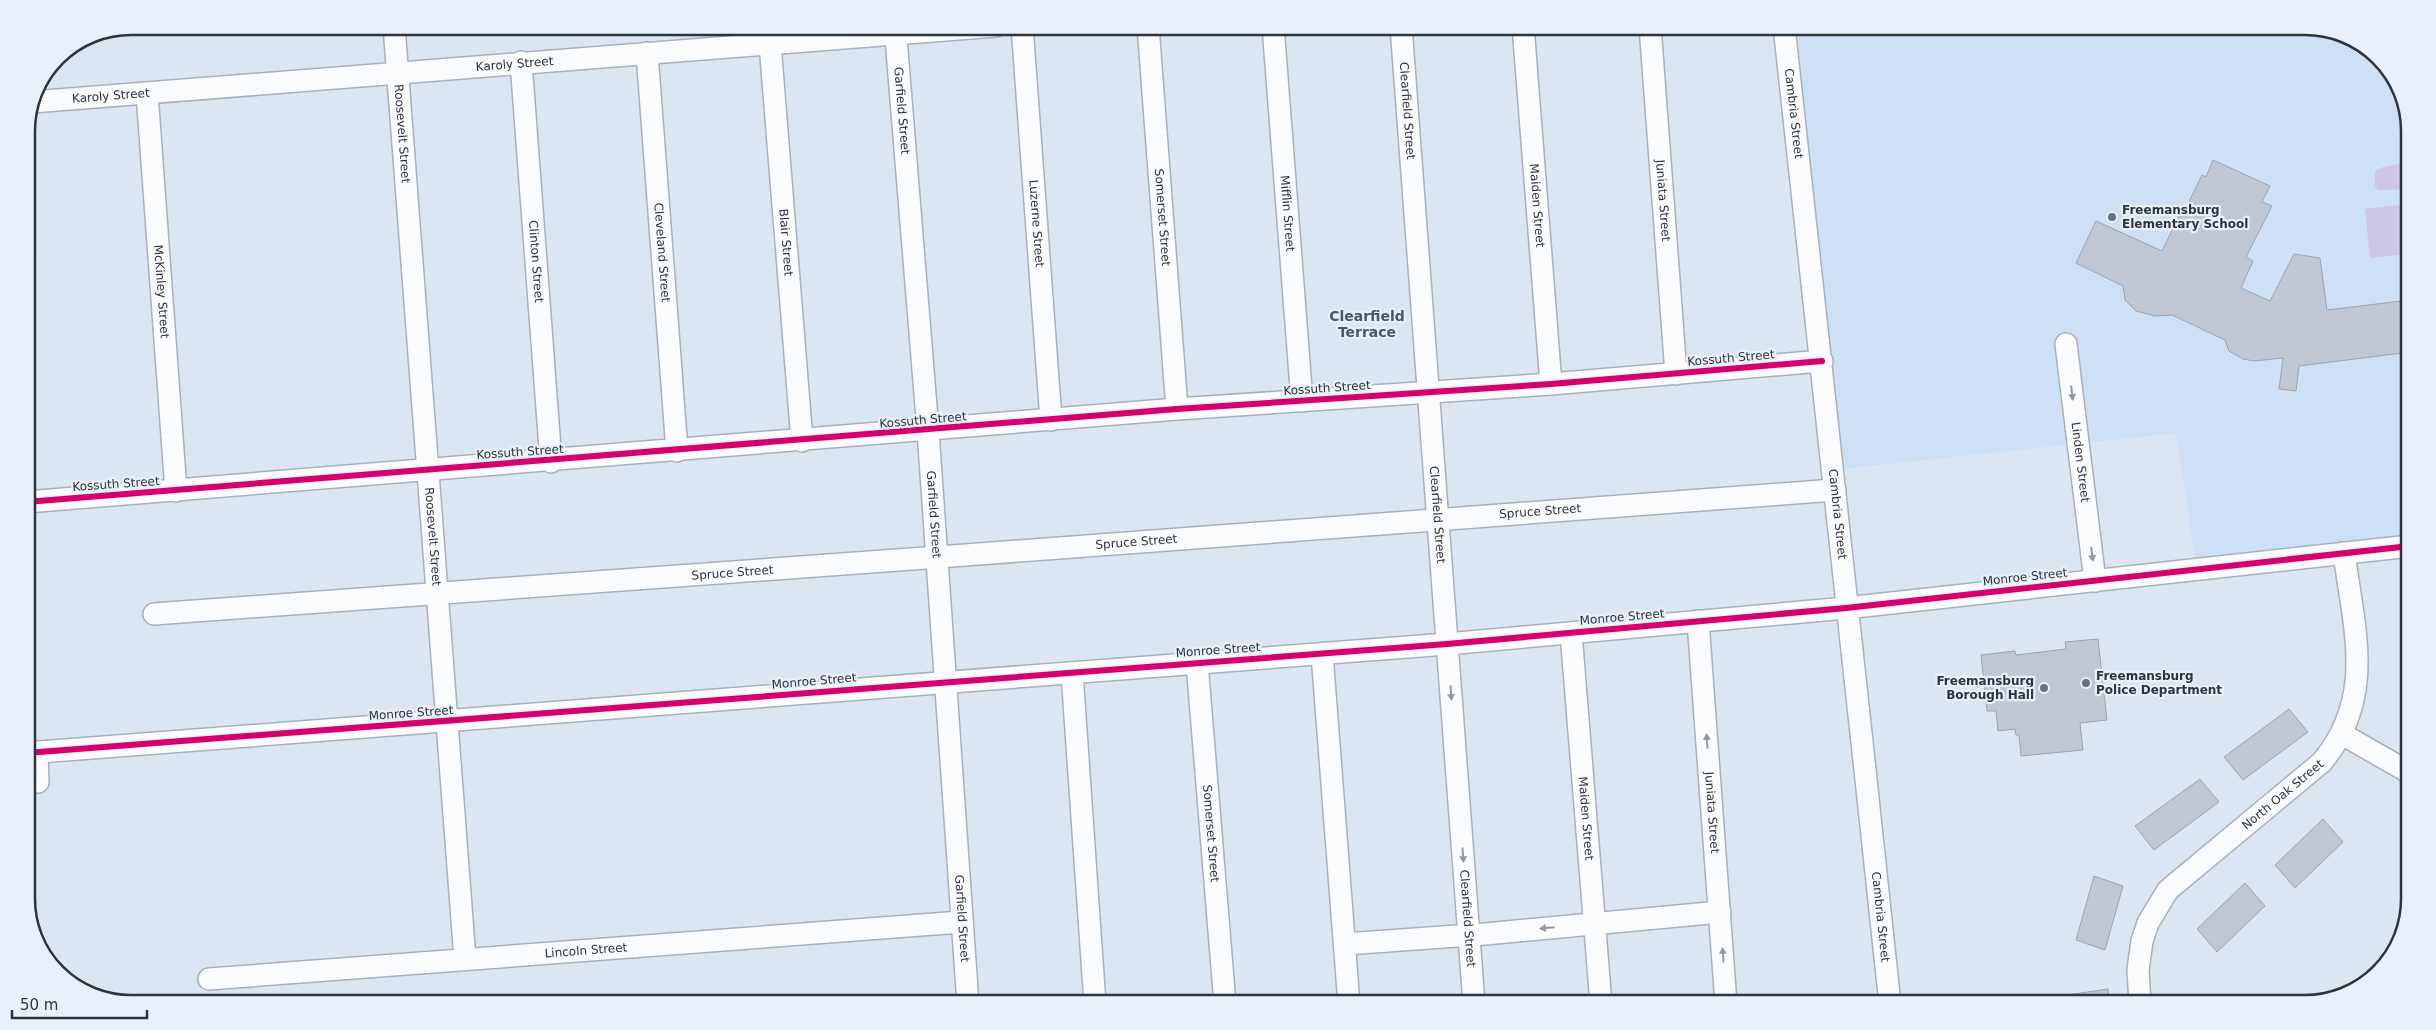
<svg xmlns="http://www.w3.org/2000/svg" width="2436" height="1030" viewBox="0 0 2436 1030" font-family="'DejaVu Sans',sans-serif">
  <style>
    .built { fill: #cee0f5 }
    .green { fill: #cec7e3 }
    .building { fill: #c1c7d2; stroke: #9ea3ae }
    .lines { fill: none; stroke-linecap: round; stroke-linejoin: round }
    .minor-casing { stroke: #a8b0ba; stroke-width: 24 }
    .minor { stroke: #fafbfd; stroke-width: 21 }
    .cycleway-casing { stroke: #e9f0fa; stroke-width: 9 }
    .cycleway { stroke: #d6006c; stroke-width: 6 }
    .oneway { fill: #93989d }
    .poi-dot { fill: #69727c; stroke: #e9f0fa; stroke-width: 2 }
    .labels { text-anchor: middle; stroke-width: 4.5; stroke-linejoin: round; paint-order: stroke }
    .street-label { font-size: 12px; fill: #2c343d; stroke: #e9f0fa }
    .poi-label { font-size: 12px; font-weight: bold; fill: #2c343d; stroke: #e9f0fa; text-anchor: start }
    .neighbourhood-label { font-size: 14px; font-weight: bold; fill: #47586b; stroke: #e9f0fa }
    .rim { fill: none; stroke: #2c343d; stroke-width: 2.5 }
  </style>
  <rect width="100%" height="100%" fill="#dbe6f2"/>
  <!-- built -->
  <path class="built" d="M1796,26H2305L2345,34L2392,73L2410,124V535L2195,558L2176,433L1841,469Z"/>
  <!-- green -->
  <path class="green" d="M2405,163L2410,164V189L2378,190L2375,186V171L2383,167Z
    M2410,204V254L2370,258L2365,209Z"/>
  <!-- building -->
  <path class="building" d="M2213,160L2270,186L2262,202L2272,206L2246,257L2253,261L2241,288L2270,301L2294,254L2320,258L2327,310L2410,300V352L2299,366L2296,391L2279,389L2283,358L2254,361L2243,359L2229,351L2225,340L2172,315L2155,316L2136,311L2125,300L2123,286L2076,263L2096,221L2162,251L2179,216H2182L2202,175L2206,177Z
    M2098,639L2107,720L2080,723L2083,750L2021,756L2019,735H2016L2015,729L1998,731L1996,711H1987L1981,655L2015,651L2016,655L2066,649L2065,642Z
    M2289,709L2308,732L2243,780L2224,757Z
    M2200,779L2219,802L2154,850L2135,826Z
    M2323,819L2343,842L2295,888L2275,865Z
    M2094,876L2123,886L2105,950L2076,940Z
    M2245,883L2265,906L2217,952L2197,929Z
    M2108,989L2109,1004H2068L2067,995Z"/>
  <g class="lines">
    <!-- minor casing -->
    <g class="minor-casing">
      <g id="minor">
        <path id="s1" d="M394,26L465,959"/>
        <path id="s2" d="M895,26L928,431L968,1004"/>
        <path id="s3" d="M1022,26L1051,420"/>
        <path id="s4" d="M1148,26L1177,409"/>
        <path id="s5" d="M1273,26L1302,401"/>
        <path id="s6" d="M1401,26L1474,1004"/>
        <path id="s7" d="M1523,26L1551,384"/>
        <path id="s8" d="M1650,26L1676,374"/>
        <path id="s9" d="M1784,26C1821,352 1855,678 1890,1004"/>
        <path id="s10" d="M770,44L802,441"/>
        <path id="s11" d="M647,53L677,451"/>
        <path id="s12" d="M521,62L551,462"/>
        <path id="s13" d="M147,93L176,491"/>
        <path id="s14" d="M32,102L996,26"/>
        <path id="s15" d="M2066,344L2095,581"/>
        <path d="M26,502L1177,409L1551,384L1822,361"/>
        <path id="s16" d="M154,614C715,577 1274,529 1835,490"/>
        <path id="s17" d="M1698,621L1726,1004"/>
        <path id="s18" d="M1571,633L1601,1004"/>
        <path d="M1322,654L1349,1004"/>
        <path id="s19" d="M1197,663L1225,1004"/>
        <path d="M1072,673L1095,1004"/>
        <path d="M2342,734L2410,773"/>
        <path d="M37,752L38,782"/>
        <path d="M26,753L1447,644L1846,608L2410,546"/>
        <path d="M1345,944L1485,934L1720,912"/>
        <path id="s20" d="M209,979L961,922"/>
        <path id="s21" d="M2140,1004L2138,970L2142,941L2148,923L2168,890L2322,762C2376,697 2354,630 2344,553"/>
      </g>
    </g>
    <!-- minor -->
    <use href="#minor" class="minor"/>
    <!-- cycleway casing -->
    <g class="cycleway-casing">
      <path id="cycleway" d="M26,502L1177,409L1551,384L1822,361
        M26,753L1447,644L1846,608L2410,546"/>
    </g>
    <!-- cycleway -->
    <use href="#cycleway" class="cycleway"/>
  </g>
  <!-- one-way arrows -->
  <defs><path id="oneway-solid" d="M-6-.8H1V-3.2L6.5 0L1 3.2V.8H-6Z" transform="scale(1.25)"/></defs>
  <g class="oneway">
    <use href="#oneway-solid" transform="translate(2072 393) rotate(83)"/>
    <use href="#oneway-solid" transform="translate(2092 554) rotate(83)"/>
    <use href="#oneway-solid" transform="translate(1451 693) rotate(86)"/>
    <use href="#oneway-solid" transform="translate(1707 741) rotate(-94)"/>
    <use href="#oneway-solid" transform="translate(1463 855) rotate(86)"/>
    <use href="#oneway-solid" transform="translate(1547 928) rotate(175)"/>
    <use href="#oneway-solid" transform="translate(1723 955) rotate(-94)"/>
  </g>
  <!-- markers -->
  <g class="poi-dot">
    <circle cx="2112" cy="217" r="5"/>
    <circle cx="2086" cy="683" r="5"/>
    <circle cx="2044" cy="688" r="5"/>
  </g>
  <g class="labels">
    <!-- street labels -->
    <g class="street-label">
      <text dy="4" stroke="none"><textPath href="#s14" startOffset="484">Karoly Street</textPath></text>
      <text dy="4" stroke="none"><textPath href="#s14" startOffset="79">Karoly Street</textPath></text>
      <text dy="4" stroke="none"><textPath href="#s2" startOffset="85">Garfield Street</textPath></text>
      <text dy="4" stroke="none"><textPath href="#s6" startOffset="85">Clearfield Street</textPath></text>
      <text dy="4" stroke="none"><textPath href="#s9" startOffset="88">Cambria Street</textPath></text>
      <text dy="4" stroke="none"><textPath href="#s1" startOffset="108">Roosevelt Street</textPath></text>
      <text dy="4" stroke="none"><textPath href="#s8" startOffset="175">Juniata Street</textPath></text>
      <text dy="4" stroke="none"><textPath href="#s7" startOffset="180">Maiden Street</textPath></text>
      <text dy="4" stroke="none"><textPath href="#s5" startOffset="188">Mifflin Street</textPath></text>
      <text dy="4" stroke="none"><textPath href="#s4" startOffset="192">Somerset Street</textPath></text>
      <text dy="4" stroke="none"><textPath href="#s3" startOffset="198">Luzerne Street</textPath></text>
      <text dy="4" stroke="none"><textPath href="#s10" startOffset="199">Blair Street</textPath></text>
      <text dy="4" stroke="none"><textPath href="#s11" startOffset="200">Cleveland Street</textPath></text>
      <text dy="4" stroke="none"><textPath href="#s12" startOffset="200">Clinton Street</textPath></text>
      <text dy="4" stroke="none"><textPath href="#s13" startOffset="199">McKinley Street</textPath></text>
      <text transform="translate(1731 358) rotate(-5)" y="4">Kossuth Street</text>
      <text transform="translate(1327 388) rotate(-4)" y="4">Kossuth Street</text>
      <text transform="translate(923 420) rotate(-5)" y="4">Kossuth Street</text>
      <text transform="translate(520 452) rotate(-4)" y="4">Kossuth Street</text>
      <text dy="4" stroke="none"><textPath href="#s15" startOffset="119">Linden Street</textPath></text>
      <text transform="translate(116 484) rotate(-4)" y="4">Kossuth Street</text>
      <text dy="4" stroke="none"><textPath href="#s16" startOffset="1390">Spruce Street</textPath></text>
      <text dy="4" stroke="none"><textPath href="#s2" startOffset="490">Garfield Street</textPath></text>
      <text dy="4" stroke="none"><textPath href="#s6" startOffset="490">Clearfield Street</textPath></text>
      <text dy="4" stroke="none"><textPath href="#s9" startOffset="491">Cambria Street</textPath></text>
      <text dy="4" stroke="none"><textPath href="#s1" startOffset="512">Roosevelt Street</textPath></text>
      <text dy="4" stroke="none"><textPath href="#s16" startOffset="985">Spruce Street</textPath></text>
      <text dy="4" stroke="none"><textPath href="#s16" startOffset="580">Spruce Street</textPath></text>
      <text transform="translate(2025 577) rotate(-6)" y="4">Monroe Street</text>
      <text transform="translate(1622 617) rotate(-5)" y="4">Monroe Street</text>
      <text transform="translate(1218 650) rotate(-4)" y="4">Monroe Street</text>
      <text transform="translate(814 681) rotate(-5)" y="4">Monroe Street</text>
      <text transform="translate(411 713) rotate(-4)" y="4">Monroe Street</text>
      <text dy="4" stroke="none"><textPath href="#s21" startOffset="270">North Oak Street</textPath></text>
      <text dy="4" stroke="none"><textPath href="#s17" startOffset="192">Juniata Street</textPath></text>
      <text dy="4" stroke="none"><textPath href="#s18" startOffset="186">Maiden Street</textPath></text>
      <text dy="4" stroke="none"><textPath href="#s19" startOffset="171">Somerset Street</textPath></text>
      <text dy="4" stroke="none"><textPath href="#s9" startOffset="896">Cambria Street</textPath></text>
      <text dy="4" stroke="none"><textPath href="#s2" startOffset="895">Garfield Street</textPath></text>
      <text dy="4" stroke="none"><textPath href="#s6" startOffset="895">Clearfield Street</textPath></text>
      <text dy="4" stroke="none"><textPath href="#s20" startOffset="378">Lincoln Street</textPath></text>
    </g>
    <!-- poi labels -->
    <g class="poi-label">
      <text x="2122" y="214">Freemansburg<tspan x="2122" dy="14">Elementary School</tspan></text>
      <text x="2096" y="680">Freemansburg<tspan x="2096" dy="14">Police Department</tspan></text>
      <text x="2034" y="685" text-anchor="end">Freemansburg<tspan x="2034" dy="14">Borough Hall</tspan></text>
    </g>
    <!-- neighbourhood labels -->
    <g class="neighbourhood-label">
      <text x="1367" y="321">Clearfield<tspan x="1367" dy="16">Terrace</tspan></text>
    </g>
  </g>
  <!-- crop -->
  <path d="M0 0H2436V1030H0ZM131 35H2305A96 96 0 0 1 2401 131V899A96 96 0 0 1 2305 995H131A96 96 0 0 1 35 899V131A96 96 0 0 1 131 35Z" fill="#e9f0fa" fill-rule="evenodd"/>
  <path class="rim" d="M131 35H2305A96 96 0 0 1 2401 131V899A96 96 0 0 1 2305 995H131A96 96 0 0 1 35 899V131A96 96 0 0 1 131 35Z"/>
  <!-- scale -->
  <path d="M12 1010v8h135v-8" fill="none" stroke="#2c343d" stroke-width="2.5"/>
  <text x="20" y="1010" font-size="15" fill="#2c343d" stroke="#e9f0fa" stroke-width="4" paint-order="stroke">50 m</text>
</svg>
